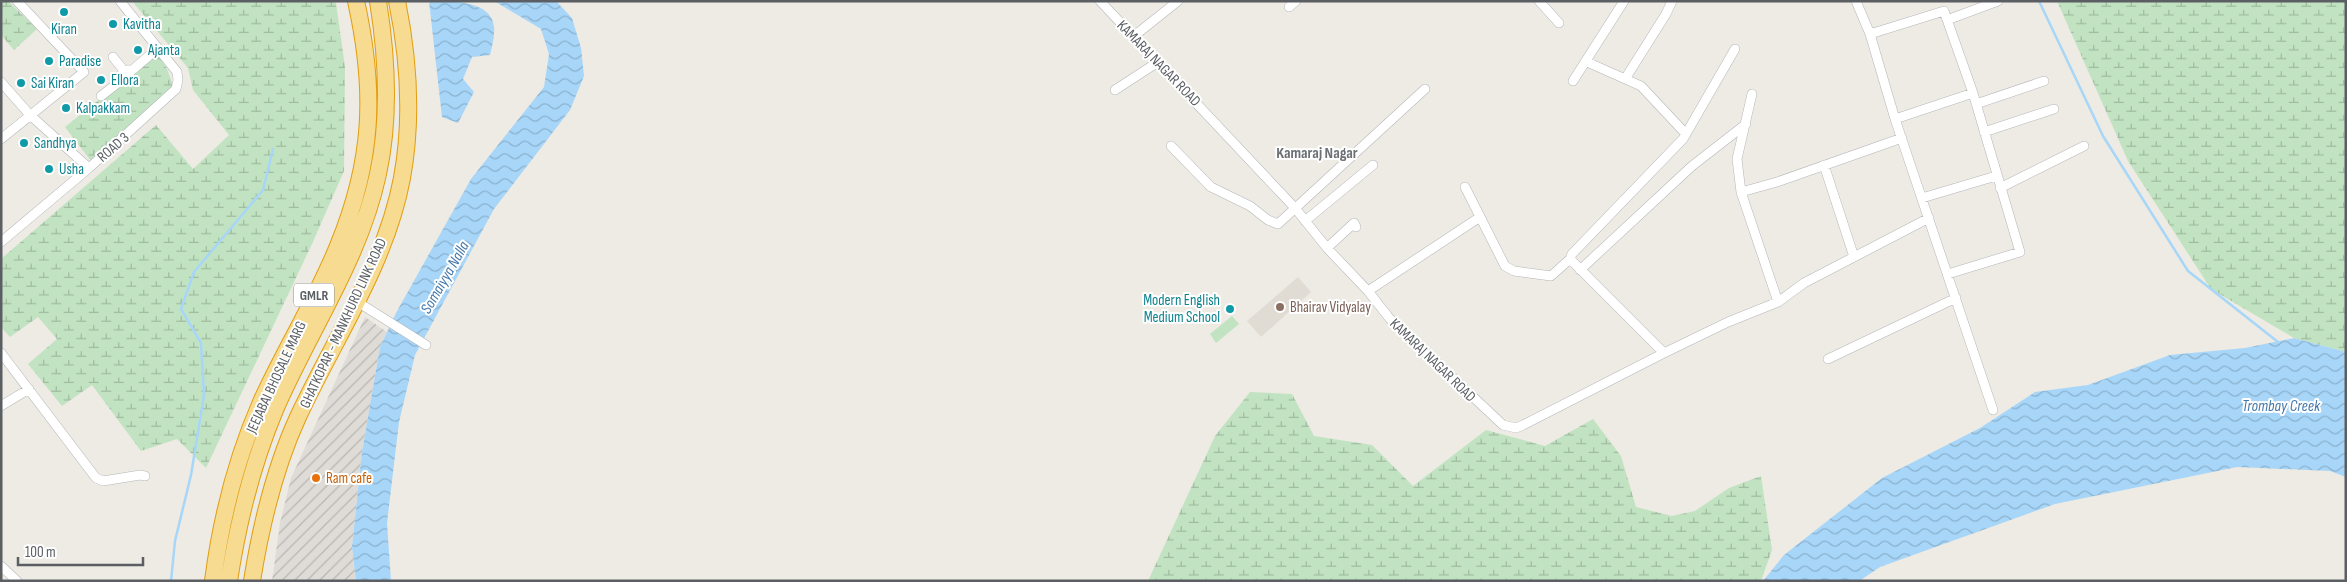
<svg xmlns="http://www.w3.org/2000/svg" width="2347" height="582" viewBox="0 0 2347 582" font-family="'Sofia Sans Condensed',sans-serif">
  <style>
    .industrial { fill: url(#industrial-furrows) }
    .education { fill: #e0dcd4 }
    .wetland { fill: url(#wetland-marsh) }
    .park { fill: #c1e3c1 }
    .water { fill: url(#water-waves) }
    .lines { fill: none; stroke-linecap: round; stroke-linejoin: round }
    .stream { stroke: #a7d6f9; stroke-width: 2.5 }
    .street-casing { stroke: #b4b6ba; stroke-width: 10 }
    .highway-casing { stroke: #e29d0e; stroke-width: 18 }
    .street { stroke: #fff; stroke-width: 9 }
    .highway { stroke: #f6db91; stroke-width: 16 }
    .culture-dot { fill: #0f9aa8; stroke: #fff; stroke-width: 2 }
    .education-dot { fill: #8d6e63; stroke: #fff; stroke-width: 2 }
    .food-dot { fill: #e8710a; stroke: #fff; stroke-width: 2 }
    .labels { text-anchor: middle; stroke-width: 4; stroke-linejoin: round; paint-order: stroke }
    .shield { fill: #fff; stroke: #8c8f92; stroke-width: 1 }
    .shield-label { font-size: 14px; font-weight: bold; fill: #5b5f63 }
    .culture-label { font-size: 15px; fill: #0d838f; stroke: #fff; text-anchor: start }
    .street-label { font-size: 15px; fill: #5b5f63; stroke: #fff }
    .education-label { font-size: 15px; fill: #785e54; stroke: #fff; text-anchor: start }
    .food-label { font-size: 15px; fill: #c56008; stroke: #fff; text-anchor: start }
    .neighbourhood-label { font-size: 16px; font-weight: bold; fill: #6c7175; stroke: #fff }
    .water-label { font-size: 16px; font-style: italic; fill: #4578aa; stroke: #fff }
  </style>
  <defs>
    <pattern id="industrial-furrows" width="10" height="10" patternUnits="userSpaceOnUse" patternTransform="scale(1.25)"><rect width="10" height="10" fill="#dfdcd7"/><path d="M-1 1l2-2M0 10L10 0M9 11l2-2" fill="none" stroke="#b8b6b2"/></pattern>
    <pattern id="wetland-marsh" width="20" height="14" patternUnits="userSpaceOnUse" patternTransform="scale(1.25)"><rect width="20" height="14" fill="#c1e3c1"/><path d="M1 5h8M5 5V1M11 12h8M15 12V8" fill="none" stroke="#a0bba0"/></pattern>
    <pattern id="water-waves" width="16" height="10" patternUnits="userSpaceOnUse" patternTransform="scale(1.25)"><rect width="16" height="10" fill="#a7d6f9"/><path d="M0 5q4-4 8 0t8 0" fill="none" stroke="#8bb1cd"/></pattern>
  </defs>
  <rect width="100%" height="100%" fill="#edebe3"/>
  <!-- industrial -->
  <path class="industrial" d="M365,317L387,332L380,347L362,452L352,547L356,581H272L280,523L291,478Z"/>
  <!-- education -->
  <path class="education" d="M1298,277L1311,292L1261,337L1247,321Z"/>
  <!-- wetland -->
  <path class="wetland" d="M1,1H8L37,29L14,50L1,35Z
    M132,1H335L336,3L345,67L344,171L312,244L206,468L177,439L141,451L92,385L62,406L28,364L57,339L38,317L10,337L1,327V259L156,125L193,169L229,135L193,90L188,68Z
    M2057,1H2346V352L2294,338L2211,289L2128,161Z
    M157,53L167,69L174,88L91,161L65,127Z
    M1250,392L1292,394L1314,436L1372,445L1413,486L1486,430L1545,446L1593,419L1621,456L1636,507L1672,516L1695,511L1729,488L1761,476L1772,550L1761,581H1148L1215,436Z"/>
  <!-- park -->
  <path class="park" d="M1232,316L1239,324L1216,343L1210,334Z"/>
  <!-- water -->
  <path class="water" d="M429,1C450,1 492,0 494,27C495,36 492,46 490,55L472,57L463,79L474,92L458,123L442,117Z
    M494,1H556L572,18L581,48L584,76L570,110L494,209L415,355L399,422L387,523L391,581H356L352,547L362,452L380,347L396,313L471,179L544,87L549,54L541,29Z
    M2294,338L2346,352V477L2330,471L2237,467L2055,504L1880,567L1859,581H1763L1784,555L1882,478L1980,428L2035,392L2088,385L2170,355L2245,348Z"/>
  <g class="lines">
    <!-- stream -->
    <path class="stream" d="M2039,1L2103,136L2188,271L2278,342
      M171,581L175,541L191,475L204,395L201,343L181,309L194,272L263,190L273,149"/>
    <!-- street casing -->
    <g class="street-casing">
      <path id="street" d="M1100,1L1295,208L1327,248L1368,291L1390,319L1503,425L1516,428L1523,425L1664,353L1728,322L1778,302
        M1539,1L1559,23
        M1856,1L1870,34L1895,119L1993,410
        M1289,7L1296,1
        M1947,20L1998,1
        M1870,34L1944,11L1973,93L2020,252L1948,274
        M1134,36L1178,1
        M113,57L125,72
        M1587,62L1641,86L1686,134
        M1625,79L1666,14L1672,1
        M1573,81L1624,1
        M1,82L30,115L89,168
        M1115,90L1158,62
        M1752,94L1737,159L1741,192L1778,302L1804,283L1929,218
        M101,96L123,79L121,75L128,70L130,72L158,48
        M1976,104L2044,81
        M1895,119L1973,93
        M1984,132L2054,109
        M1,139L84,72L17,1
        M1171,146L1211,187L1250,206L1268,220L1278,224L1425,89
        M1824,165L1854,257
        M1465,187L1505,266L1514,271L1551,276L1570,259L1572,254L1683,139L1735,49
        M2000,188L2084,146
        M1741,192L1777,182L1902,138
        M1922,198L1996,176
        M1305,221L1373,165
        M1,242L89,168L176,89L178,80L177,72L120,1
        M1327,248L1354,223L1356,227
        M1570,259L1664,353
        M1580,270L1692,166L1746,124
        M1368,291L1480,217
        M356,301L426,345
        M1,353L96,478L103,481L140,475L145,476
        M1828,359L1956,298
        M1,406L29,389
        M1,566L17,581"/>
    </g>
    <!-- highway casing -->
    <g class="highway-casing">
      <path id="highway" d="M213,581C221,519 236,459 261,402C285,349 316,300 338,246C373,161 376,91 356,1
        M229,581C238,522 252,465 275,410C309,331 360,259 378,174C390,119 387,57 378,1
        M252,581C261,525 274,469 298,417C334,339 386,264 402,178C413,118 409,60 397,1"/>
    </g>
    <!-- street -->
    <use href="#street" class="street"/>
    <!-- highway -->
    <use href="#highway" class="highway"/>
  </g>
  <!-- markers -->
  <g class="culture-dot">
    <circle cx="64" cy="12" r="5"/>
    <circle cx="113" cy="24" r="5"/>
    <circle cx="138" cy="50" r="5"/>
    <circle cx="49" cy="61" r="5"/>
    <circle cx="101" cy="80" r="5"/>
    <circle cx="21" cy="83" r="5"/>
    <circle cx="66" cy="108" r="5"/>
    <circle cx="24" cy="143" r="5"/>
    <circle cx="49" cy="169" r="5"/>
    <circle cx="1230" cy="309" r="5"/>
  </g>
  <circle class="education-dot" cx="1280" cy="307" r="5"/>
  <circle class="food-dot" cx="316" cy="478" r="5"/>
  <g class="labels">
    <!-- shield labels -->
    <rect class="shield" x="294" y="283.5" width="40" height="23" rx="4"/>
    <g class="shield-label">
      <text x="314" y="300">GMLR</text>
    </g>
    <!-- culture labels -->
    <g class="culture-label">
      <text x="123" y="29">Kavitha</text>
      <text x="64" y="34" text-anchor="middle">Kiran</text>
      <text x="148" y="55">Ajanta</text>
      <text x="59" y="66">Paradise</text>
      <text x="111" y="85">Ellora</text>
      <text x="31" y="88">Sai Kiran</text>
      <text x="76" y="113">Kalpakkam</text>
      <text x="34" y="148">Sandhya</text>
      <text x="59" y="174">Usha</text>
      <text x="1220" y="305" text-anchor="end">Modern English<tspan x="1220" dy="17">Medium School</tspan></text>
    </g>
    <!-- street labels -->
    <g class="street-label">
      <text transform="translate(1159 63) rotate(46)" y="5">KAMARAJ NAGAR ROAD</text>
      <text transform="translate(113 147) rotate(-41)" y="5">ROAD 3</text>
      <text transform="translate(343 323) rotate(-65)" y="5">GHATKOPAR - MANKHURD LINK ROAD</text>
      <text transform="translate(1433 360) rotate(44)" y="5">KAMARAJ NAGAR ROAD</text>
      <text transform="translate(276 377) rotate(-65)" y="5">JEEJABAI BHOSALE MARG</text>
    </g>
    <!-- education labels -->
    <g class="education-label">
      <text x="1290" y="312">Bhairav Vidyalay</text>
    </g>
    <!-- food labels -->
    <g class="food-label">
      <text x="326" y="483">Ram cafe</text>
    </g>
    <!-- neighbourhood labels -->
    <g class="neighbourhood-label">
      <text x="1317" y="158">Kamaraj Nagar</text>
    </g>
    <!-- water labels -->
    <g class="water-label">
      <text transform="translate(444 277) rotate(-60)" y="6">Somaiyya Nalla</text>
      <text x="2281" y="411">Trombay Creek</text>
    </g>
  </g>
  <!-- border -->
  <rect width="2347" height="582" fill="none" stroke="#5b5f63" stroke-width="5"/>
  <!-- scale -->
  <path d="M18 557v8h125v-8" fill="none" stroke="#5b5f63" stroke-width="2.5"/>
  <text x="25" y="557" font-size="15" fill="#5b5f63" stroke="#ffffff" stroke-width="4" paint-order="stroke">100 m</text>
</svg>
